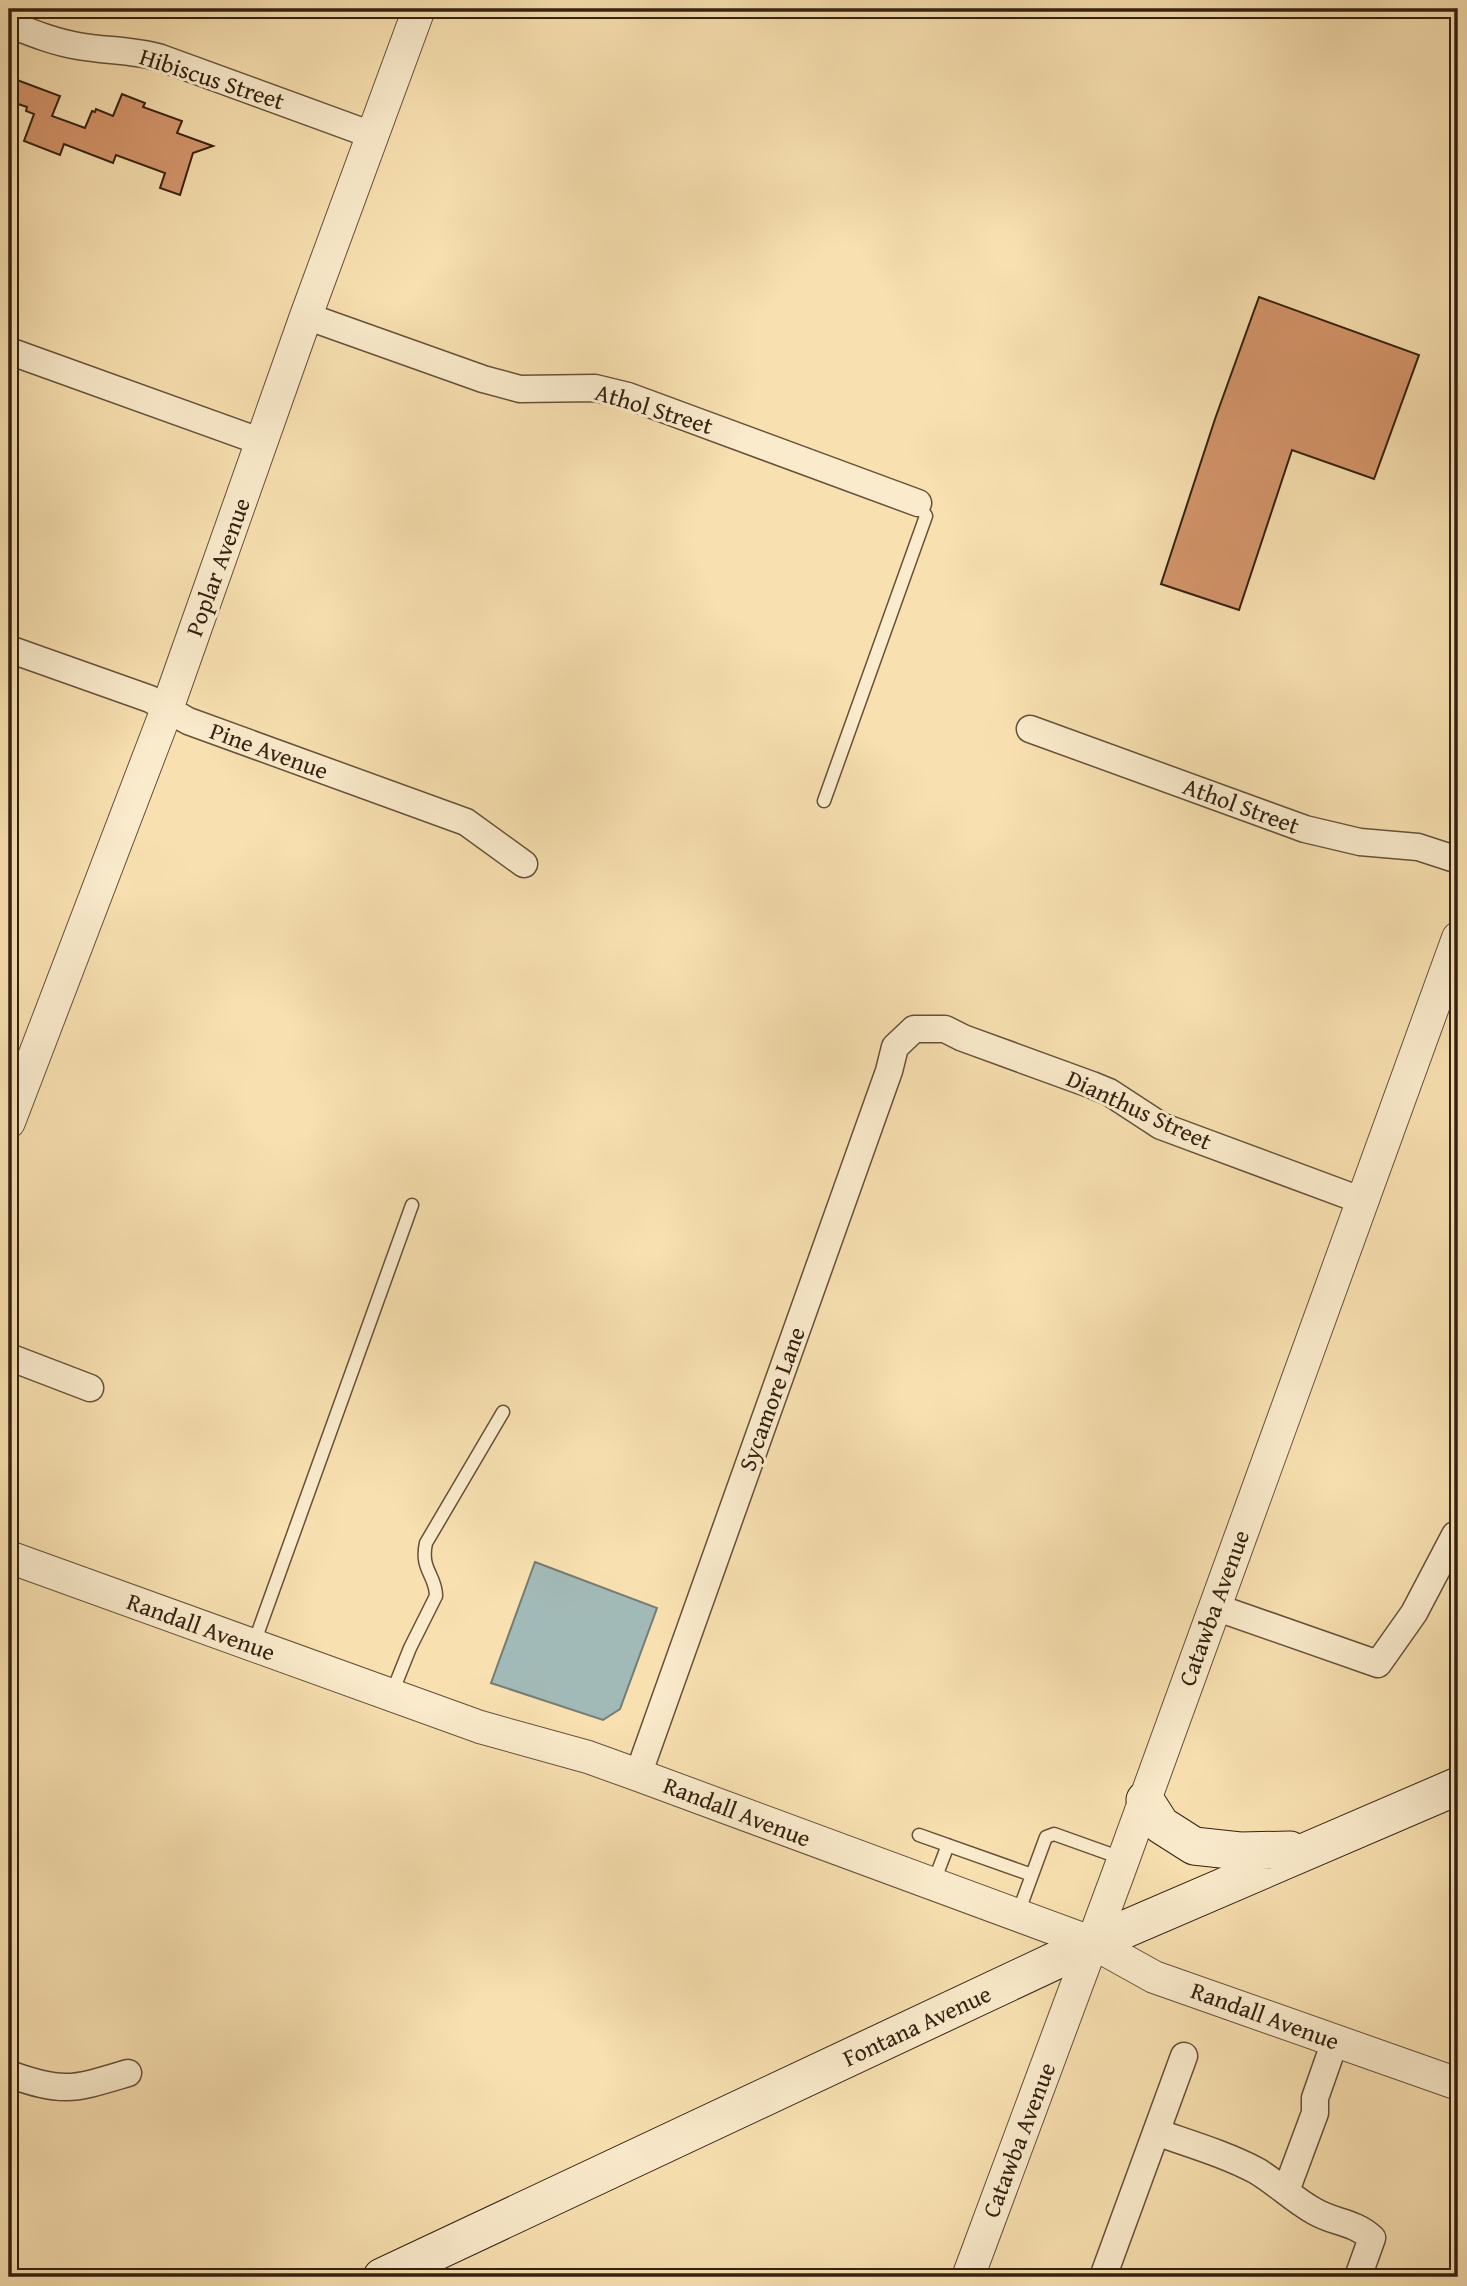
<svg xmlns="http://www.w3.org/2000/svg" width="1467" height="2286" viewBox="0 0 1467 2286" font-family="'Gentium Book Plus',serif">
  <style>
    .water { fill: #a2bab7; stroke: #767d75; stroke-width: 2 }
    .building { fill: #d5956b; stroke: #342111; stroke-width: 2 }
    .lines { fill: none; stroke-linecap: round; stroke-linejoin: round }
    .service-casing { stroke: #655139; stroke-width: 15 }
    .minor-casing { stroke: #655139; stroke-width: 29 }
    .tertiary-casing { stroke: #655139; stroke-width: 34 }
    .secondary-casing { stroke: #342111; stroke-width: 39 }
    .service { stroke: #faebcc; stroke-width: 12 }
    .minor { stroke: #faebcc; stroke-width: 26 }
    .tertiary { stroke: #faebcc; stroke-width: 32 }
    .secondary { stroke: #faebcc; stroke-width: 37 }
    .labels { text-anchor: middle; stroke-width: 6; stroke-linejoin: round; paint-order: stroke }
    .street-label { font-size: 24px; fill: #342111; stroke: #faebcc }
  </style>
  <rect width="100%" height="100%" fill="#f8e0b0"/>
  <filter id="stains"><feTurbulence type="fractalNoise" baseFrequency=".00286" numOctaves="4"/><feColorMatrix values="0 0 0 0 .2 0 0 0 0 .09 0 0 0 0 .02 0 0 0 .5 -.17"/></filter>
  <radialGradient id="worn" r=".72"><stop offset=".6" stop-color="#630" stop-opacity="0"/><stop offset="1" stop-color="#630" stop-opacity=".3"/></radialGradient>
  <!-- water -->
  <path class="water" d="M535,1562L657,1608L620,1709L603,1720L491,1683Z"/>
  <!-- building -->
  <path class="building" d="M9,77L60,96L52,116L85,128L92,111L95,112L96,109L113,116L122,94L145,103L143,107L182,121L177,133L213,146L193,153L180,195L160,188L165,173L116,155L113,163L64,144L60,155L24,141L34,114L26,111L27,107L9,101Z
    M1259,297L1419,355L1374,479L1292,450L1239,610L1161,584L1215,419Z"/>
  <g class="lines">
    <!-- service casing -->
    <g class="service-casing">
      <path id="service" d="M824,801L926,516L918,503
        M253,1646L412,1205
        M392,1693L410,1648L436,1596C436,1575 420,1570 426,1543L503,1412
        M919,1835L1032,1875
        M933,1884L948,1845
        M1017,1916L1046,1837L1054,1834L1124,1859"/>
    </g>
    <!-- minor casing -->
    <g class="minor-casing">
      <path id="minor" d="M9,24C32,33 54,42 78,46C106,51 134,50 161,58L372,135
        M306,316L483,379L520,389L595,388L628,396L918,503
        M9,351L262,442
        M9,649L150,699L188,721L466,822L524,864
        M1030,729L1305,829L1360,842L1418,847L1458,860
        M9,1357L90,1388
        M1215,1607L1378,1664L1414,1613L1455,1535L1458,1536
        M638,1775L889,1071L895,1047L914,1029H945L963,1038L1092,1085L1109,1092L1161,1126L1363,1201
        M9,2074C64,2094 74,2089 128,2073
        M1156,2132C1190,2144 1225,2154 1257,2171C1277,2183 1294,2200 1314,2211C1334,2223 1353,2221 1372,2238L1358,2277
        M1286,2191L1315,2113V2098L1335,2041
        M1103,2277L1184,2056"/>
    </g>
    <!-- tertiary casing -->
    <g class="tertiary-casing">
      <path id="tertiary" d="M9,1122L167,709L306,316L419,9
        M9,1557L480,1727L588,1757L638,1775L1093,1943L1154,1977L1458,2084
        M968,2277L1118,1874L1458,938"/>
    </g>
    <!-- secondary casing -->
    <g class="secondary-casing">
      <path id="secondary" d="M1145,1800L1161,1825L1194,1846L1240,1851L1290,1850
        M382,2277L1093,1943L1458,1786"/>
    </g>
    <!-- service -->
    <use href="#service" class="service"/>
    <!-- minor -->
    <use href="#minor" class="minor"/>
    <!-- tertiary -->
    <use href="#tertiary" class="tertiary"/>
    <!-- secondary -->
    <use href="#secondary" class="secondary"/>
  </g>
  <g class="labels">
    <!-- street labels -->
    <g class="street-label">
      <text transform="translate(212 79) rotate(18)" y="8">Hibiscus Street</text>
      <text transform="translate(654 409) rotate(17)" y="8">Athol Street</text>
      <text transform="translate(218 567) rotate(-70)" y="8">Poplar Avenue</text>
      <text transform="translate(269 751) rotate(20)" y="8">Pine Avenue</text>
      <text transform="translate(1241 806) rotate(20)" y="8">Athol Street</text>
      <text transform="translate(1139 1110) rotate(25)" y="8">Dianthus Street</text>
      <text transform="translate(772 1399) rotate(-70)" y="8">Sycamore Lane</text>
      <text transform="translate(1214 1608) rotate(-70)" y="8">Catawba Avenue</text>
      <text transform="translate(201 1627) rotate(20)" y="8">Randall Avenue</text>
      <text transform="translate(737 1812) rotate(21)" y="8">Randall Avenue</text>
      <text transform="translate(1265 2016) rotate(20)" y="8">Randall Avenue</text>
      <text transform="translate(917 2026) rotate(-25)" y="8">Fontana Avenue</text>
      <text transform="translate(1019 2140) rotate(-69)" y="8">Catawba Avenue</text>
    </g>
  </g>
  <!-- margin -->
  <rect width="1467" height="2286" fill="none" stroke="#f8e0b0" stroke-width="35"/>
  <rect x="10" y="10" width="1446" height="2265" fill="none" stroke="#342111" stroke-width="3.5"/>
  <rect x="18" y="18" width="1432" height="2251" fill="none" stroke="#342111" stroke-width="2"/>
  <rect width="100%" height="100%" filter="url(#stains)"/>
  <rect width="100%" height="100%" fill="url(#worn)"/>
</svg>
